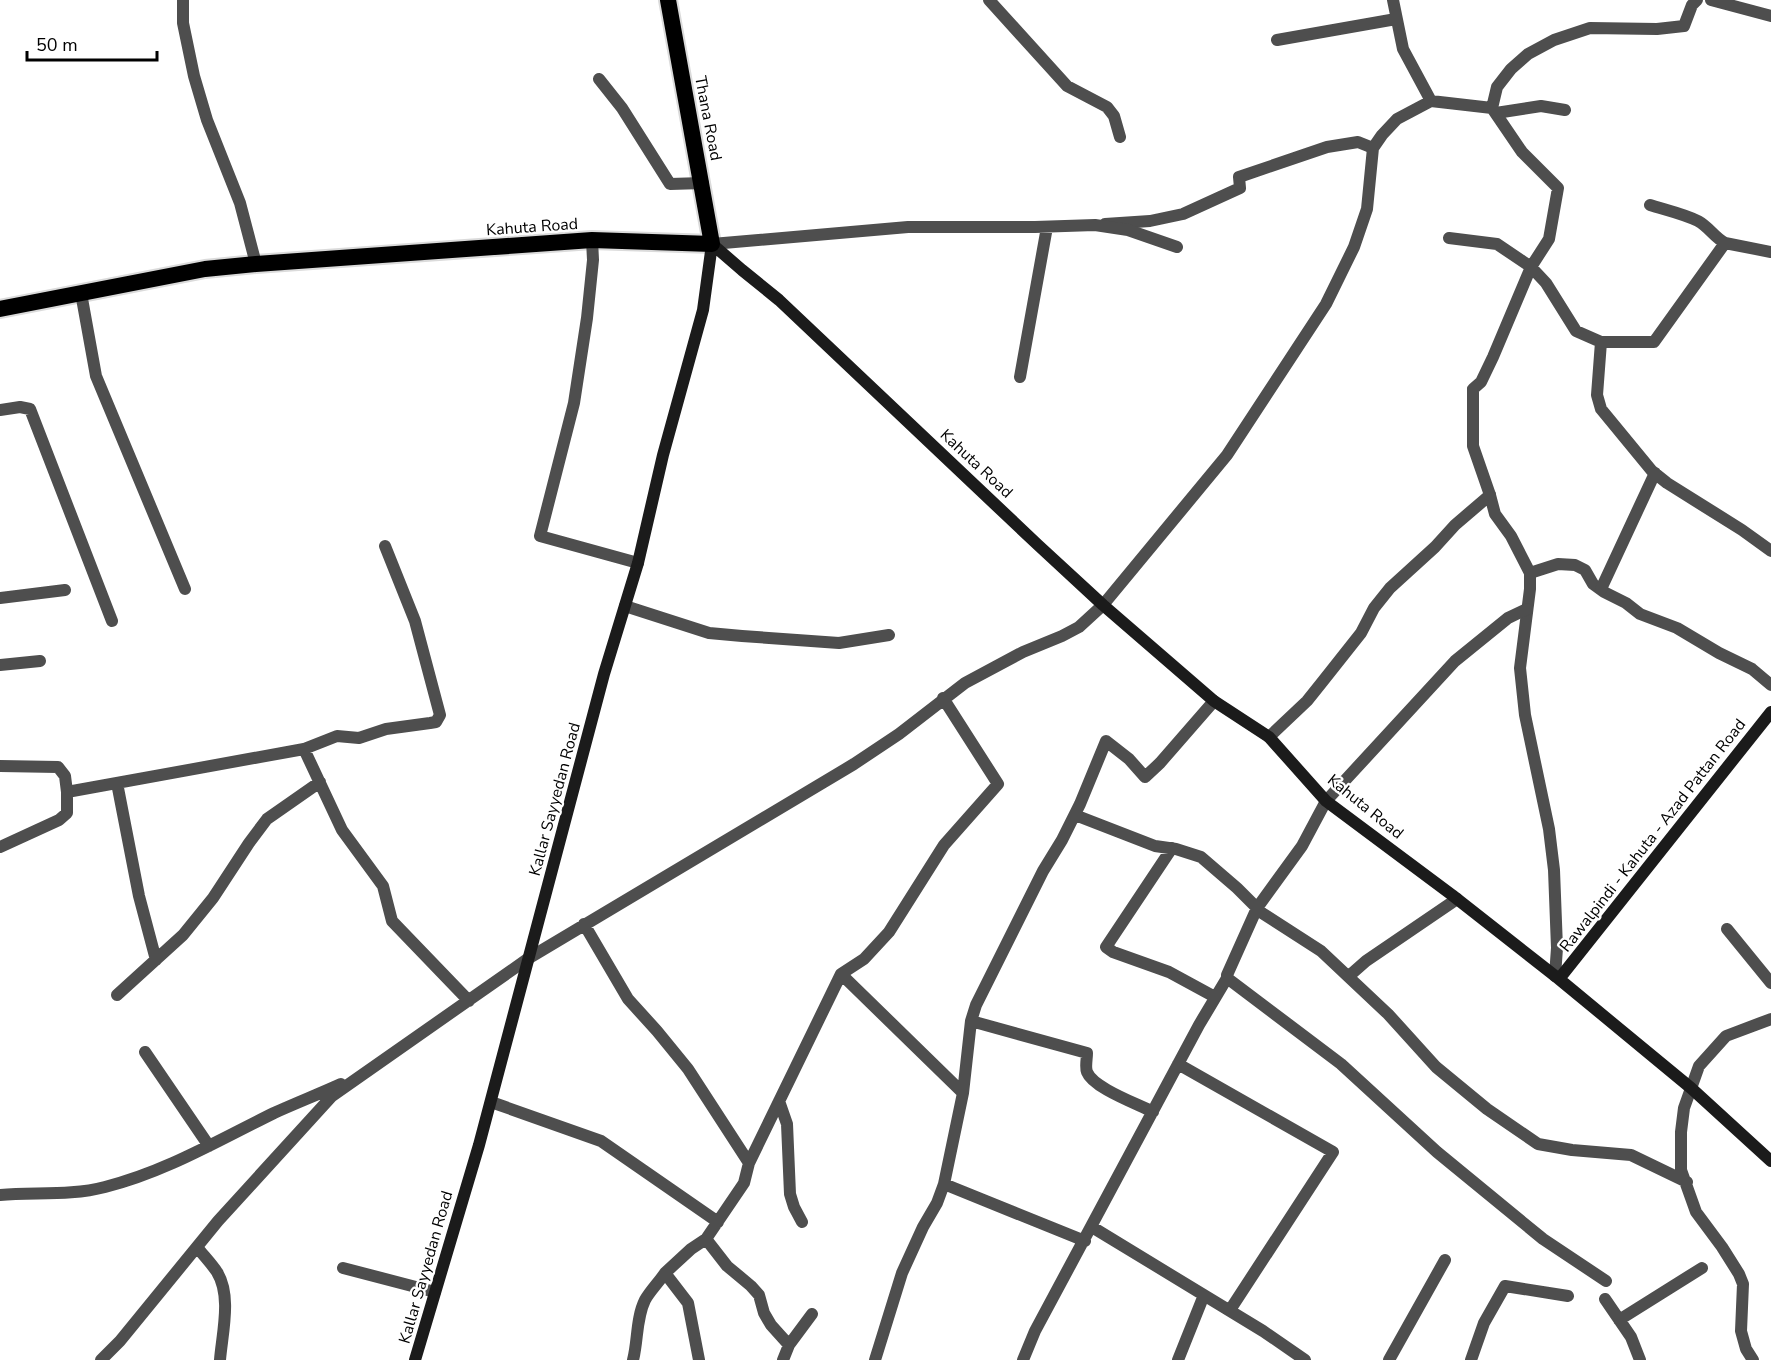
<svg xmlns="http://www.w3.org/2000/svg" width="1771" height="1360" viewBox="0 0 1771 1360" font-family="'Nunito Sans',sans-serif">
  <style>
    .lines { fill: none; stroke-linecap: round; stroke-linejoin: round }
    .trunk-casing { stroke: #dbdbdb; stroke-width: 20 }
    .pedestrian { stroke: #4e4e4e; stroke-width: 12 }
    .minor { stroke: #4e4e4e; stroke-width: 12 }
    .tertiary { stroke: #4e4e4e; stroke-width: 12 }
    .secondary { stroke: #1b1b1b; stroke-width: 12 }
    .trunk { stroke: #000; stroke-width: 16 }
    .labels { text-anchor: middle; stroke-width: 4.5; stroke-linejoin: round; paint-order: stroke }
    .street-label { font-size: 16px; fill: #000; stroke: #fff }
  </style>
  <rect width="100%" height="100%" fill="#fff"/>
  <g class="lines">
    <!-- trunk casing -->
    <g class="trunk-casing">
      <path id="trunk" d="M0,309L205,269L256,264L592,240L712,244L668,0"/>
    </g>
    <!-- pedestrian -->
    <path class="pedestrian" d="M1105,224L1150,221L1183,214L1240,188L1239,177L1327,147L1358,142L1373,148
      M1530,573L1558,564L1575,565L1585,570L1593,584L1604,592L1626,603L1640,614L1677,628L1719,653L1752,669L1771,685
      M1269,737L1307,701L1323,681L1361,633L1374,608L1390,588L1435,547L1455,525L1490,495L1495,514L1511,536L1530,573V589L1520,668L1525,715L1549,829L1554,870L1557,948L1555,976"/>
    <!-- minor -->
    <path class="minor" d="M989,0L1067,86L1107,107L1114,116L1120,137
      M1711,0L1771,16
      M1277,40L1396,19
      M599,79L622,108L670,184L703,183
      M1431,101L1492,108L1522,152L1558,188L1549,239L1531,267L1493,357L1481,382L1473,389V446L1490,495
      M1492,108L1497,87L1511,69L1528,54L1554,40L1590,28L1657,29L1684,26L1692,5L1697,0
      M1496,113L1541,106L1565,110
      M1650,205C1666,210 1684,214 1698,221C1709,227 1714,237 1725,243
      M1449,238L1497,244L1531,267L1546,283L1576,331L1601,342H1654L1725,243L1771,252
      M592,240L593,260L587,318L574,403L540,536L638,563
      M712,244L908,227H1035L1095,225L1128,230L1177,247
      M81,293L96,376L185,589
      M1601,342L1597,395L1601,409L1652,471L1667,483L1742,530L1771,551
      M1020,377L1047,227
      M0,410L20,407L30,409L112,621
      M1601,589L1655,473
      M0,598L65,590
      M625,606L709,633L742,636L839,643L889,635
      M0,665L40,661
      M304,749L337,736L359,738L386,729L430,723L436,722L440,715L415,621L385,546
      M0,766L58,767L65,776L67,792L304,749L342,830L383,886L392,921L469,1001
      M117,783L139,896L156,960
      M1075,815L1155,846L1176,849L1201,857L1237,888L1262,913L1321,951L1388,1014L1436,1067L1487,1109L1538,1144L1572,1150L1631,1155L1687,1182
      M0,847L59,820L67,813V792
      M1172,848L1106,947L1113,952L1169,972L1215,997
      M584,924L628,999L657,1031L688,1069L749,1163L744,1183L706,1239L691,1249L665,1273L688,1303L699,1360
      M1727,929L1771,983
      M841,974L963,1093
      M1349,976L1366,961L1457,899
      M1227,978L1341,1064L1437,1152L1543,1239L1606,1281
      M117,995L183,935L213,898L249,843L267,819L320,782
      M971,1021L1087,1053C1087,1059 1085,1067 1087,1072C1093,1088 1138,1104 1153,1112
      M145,1052L209,1146
      M1178,1064L1333,1152L1230,1310
      M779,1101L787,1124L790,1194L794,1207L802,1222
      M491,1102L601,1141L718,1222
      M749,1163L841,974L864,959L889,932L944,845L998,784L943,698
      M944,1184L1085,1241
      M0,1195C35,1192 71,1196 105,1187C165,1172 219,1140 274,1113C296,1103 319,1094 341,1084
      M1092,1227L1263,1331L1305,1360
      M706,1239L727,1266L751,1286L759,1295L764,1313L771,1325L789,1345
      M197,1247C203,1255 211,1263 217,1272C232,1296 222,1334 220,1360
      M343,1268L435,1292
      M1605,1299L1631,1337L1640,1360
      M1619,1320L1702,1268
      M101,1360L120,1341L218,1221L332,1096L529,958L854,764L899,734L965,683L1023,652L1062,636L1079,627L1103,605L1227,455L1326,304L1354,247L1367,209L1373,148L1382,135L1397,119L1431,101L1403,49L1393,0
      M633,1360C638,1341 636,1318 645,1300C650,1291 659,1282 665,1273
      M783,1360L789,1345L812,1314
      M875,1360L902,1273L923,1227L937,1203L944,1184L963,1093L971,1021L976,1005L1043,871L1062,840L1080,804L1106,741L1129,759L1145,777L1160,763L1214,701
      M1023,1360L1035,1331L1199,1025L1227,978V975L1257,908L1302,846L1326,801L1455,661L1508,618L1527,609
      M1178,1360L1204,1295
      M1389,1360L1445,1260
      M1471,1360L1484,1323L1505,1286L1568,1296
      M1753,1360L1746,1349L1741,1331L1743,1284L1739,1274L1722,1247L1696,1212L1681,1170V1132L1684,1108L1699,1066L1726,1036L1771,1019"/>
    <!-- tertiary -->
    <path class="tertiary" d="M183,0V23L194,76L207,120L240,203L256,264"/>
    <!-- secondary -->
    <path class="secondary" d="M712,244L742,270L779,300L1038,545L1103,605L1214,701L1269,737L1326,801L1452,895L1559,979L1691,1088L1771,1161
      M1559,979L1771,712
      M415,1360L479,1145L604,674L638,563L663,455L703,310L712,244"/>
    <!-- trunk -->
    <use href="#trunk" class="trunk"/>
  </g>
  <g class="labels">
    <!-- street labels -->
    <g class="street-label">
      <text transform="translate(709 118) rotate(79)" y="6">Thana Road</text>
      <text transform="translate(532 226) rotate(-4)" y="6">Kahuta Road</text>
      <text transform="translate(977 463) rotate(43)" y="6">Kahuta Road</text>
      <text transform="translate(554 799) rotate(-75)" y="6">Kallar Sayyedan Road</text>
      <text transform="translate(1366 806) rotate(39)" y="6">Kahuta Road</text>
      <text transform="translate(1652 835) rotate(-52)" y="6">Rawalpindi - Kahuta - Azad Pattan Road</text>
      <text transform="translate(425 1267) rotate(-74)" y="6">Kallar Sayyedan Road</text>
    </g>
  </g>
  <!-- scale -->
  <path d="M27 51v9h130v-9" fill="none" stroke="#000000" stroke-width="3"/>
  <text x="36" y="51" font-size="18" fill="#000000" stroke="#ffffff" stroke-width="4.5" paint-order="stroke">50 m</text>
</svg>
